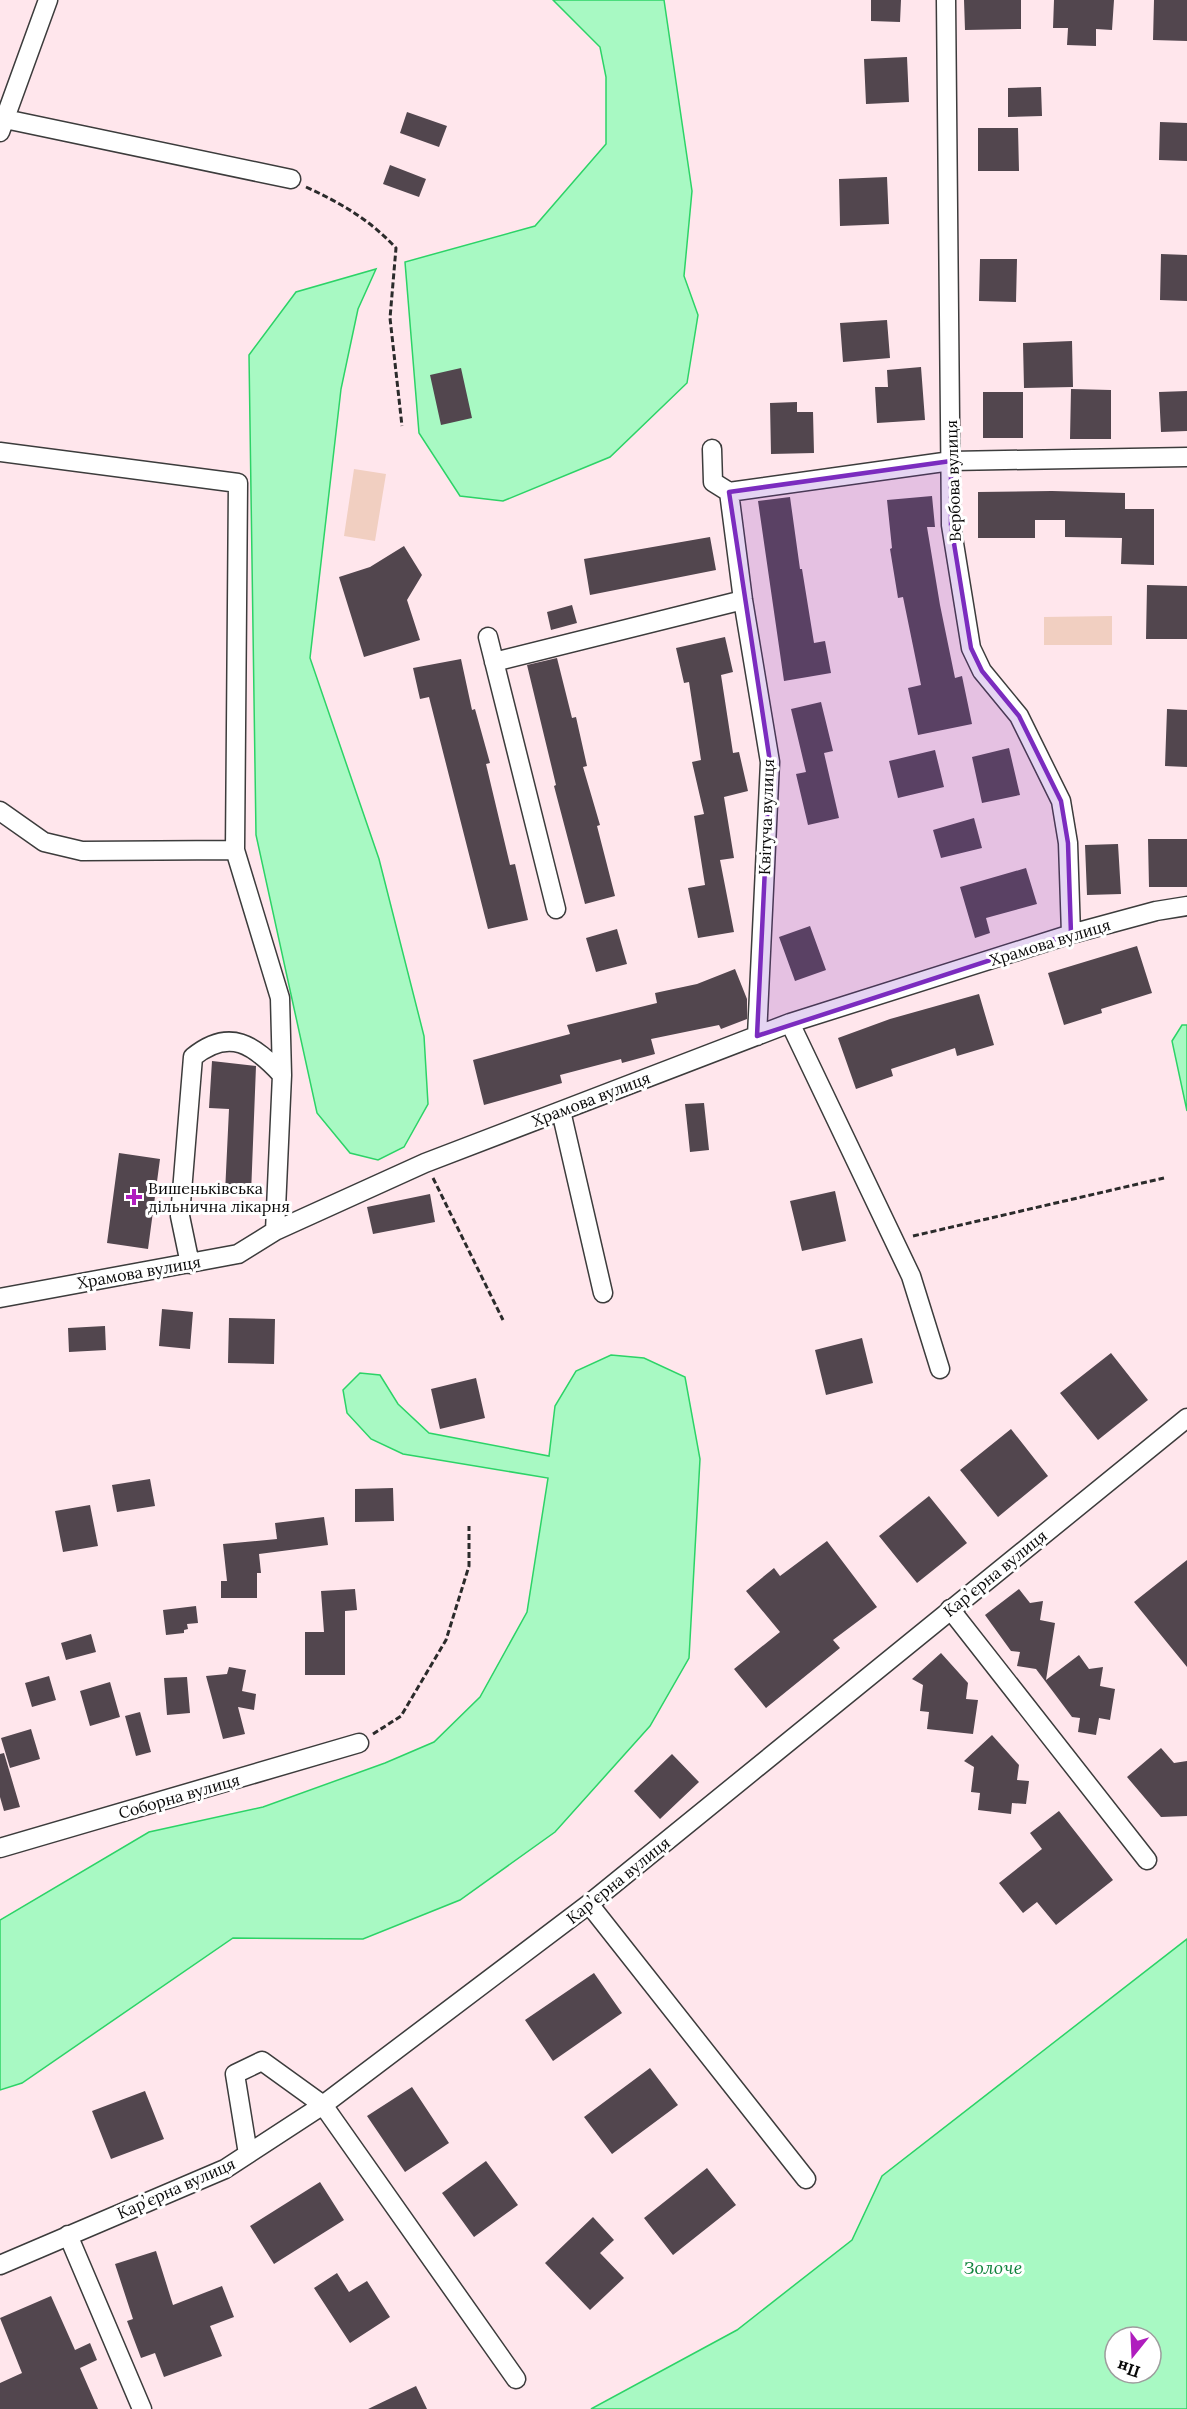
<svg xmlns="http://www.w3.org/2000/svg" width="1187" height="2409" viewBox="0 0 1187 2409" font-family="Lora,serif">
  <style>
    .pitch { fill: #f1cfc1 }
    .water { fill: #a8f9c3; stroke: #2cd367; stroke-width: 1.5; fill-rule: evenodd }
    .building { fill: #52464e }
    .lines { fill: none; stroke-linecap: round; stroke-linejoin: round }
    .minor-casing { stroke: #3c3c3c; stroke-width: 21 }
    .path { stroke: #2b2b2b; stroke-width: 3; stroke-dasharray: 6 3; stroke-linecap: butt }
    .minor { stroke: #fff; stroke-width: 18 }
    .marked { fill: #7b2cbf; fill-opacity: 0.2; stroke: #7b2cbf; stroke-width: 4.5; stroke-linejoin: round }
    .poi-dot { fill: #af1dbe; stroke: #fff; stroke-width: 2 }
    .labels { text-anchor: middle; stroke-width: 6; stroke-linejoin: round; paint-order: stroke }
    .street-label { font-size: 16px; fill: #090909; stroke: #fff }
    .poi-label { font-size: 16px; fill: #090909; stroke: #fff; text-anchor: start }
    .water-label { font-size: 18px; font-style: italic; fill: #0f833c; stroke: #fff }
  </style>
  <rect width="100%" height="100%" fill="#ffe6ec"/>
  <!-- pitch -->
  <path class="pitch" d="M354,469L386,474L375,541L344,536Z
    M1112,616V645H1044V617Z"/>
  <!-- water -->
  <path class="water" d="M553,0H664L692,191L684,276L698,315L687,383L610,457L503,501L460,496L419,433L405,262L535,226L606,144V77L600,47Z
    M376,269L358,309L341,389L310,658L379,859L424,1036L428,1104L404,1147L378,1160L350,1153L317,1113L256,835L249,355L296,292Z
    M1182,1025H1187V1111L1172,1041Z
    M611,1355L644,1358L685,1377L700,1459L689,1658L650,1726L555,1832L460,1900L363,1939L233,1938L22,2083L0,2090V1920L149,1832L263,1807L385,1763L434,1742L480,1697L527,1612L548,1478L403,1454L371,1439L347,1413L343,1390L360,1373L380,1375L398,1404L429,1433L549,1456L555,1406L576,1371Z
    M1187,1939V2409H591L737,2330L852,2240L882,2176ZM1115,2337H1151V2373H1115Z"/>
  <!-- building -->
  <path class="building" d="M871,0H901L900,22L871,21Z
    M964,0H1021V29L965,30Z
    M1054,0H1114L1112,30L1096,29V46L1067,45L1068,28H1053Z
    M1154,0H1187V41L1153,40Z
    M907,57L909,102L866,104L864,59Z
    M1041,87L1042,116L1008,117V88Z
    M407,112L447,126L439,147L400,133Z
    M1160,122L1187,123V161L1159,160Z
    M978,128H1018L1019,171H978Z
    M390,165L426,179L419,197L383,184Z
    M887,177L889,224L840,226L839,179Z
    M1161,254L1187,255V301L1160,300Z
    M980,259H1017L1016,302L979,301Z
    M887,320L890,358L843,362L840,323Z
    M1072,341L1073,387L1024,388L1023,343Z
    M921,367L925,420L877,423L875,387H888L887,370Z
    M461,368L472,418L441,425L430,375Z
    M1071,389L1111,390V439H1070Z
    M1187,391V431L1161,432L1159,392Z
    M983,392H1023V438H983Z
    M797,402V412H813L814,453L771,454L770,403Z
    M1052,491L1125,493V509H1154V565L1121,564L1122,538L1065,537V520H1035V538H978V492Z
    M932,496L935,527H927L940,605L955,678L962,676L972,724L918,735L908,688L921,685L903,597L898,598L890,549L892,548L887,500Z
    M790,497L800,569H802L814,643L825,641L831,673L784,681L758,501Z
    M710,537L716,570L590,595L584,559Z
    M404,546L422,575L407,600L420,640L364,657L339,577L370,567Z
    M1147,585L1187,586V639H1146Z
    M572,605L577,623L551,630L547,612Z
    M725,637L733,672L721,675L733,753L739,752L748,791L724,797L734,858L720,860L734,932L698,938L688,888L705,885L694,816L704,814L692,762L701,760L689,682L684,683L676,648Z
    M557,658L572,718L576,717L587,766L583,767L600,825L597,826L615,896L585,904L554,786L556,785L527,665Z
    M461,659L472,710L475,709L490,763L486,764L510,865L515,864L528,920L488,929L429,697L420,699L413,668Z
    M821,702L833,751L824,753L839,818L808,825L796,774L806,772L791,709Z
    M1167,709L1187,710V767L1165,766Z
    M1009,748L1020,795L982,803L972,757Z
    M935,750L944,787L898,798L889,761Z
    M974,818L982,848L941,858L933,830Z
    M1148,839H1187V887H1149Z
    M1118,844L1121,894L1087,895L1085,845Z
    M1026,868L1037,904L986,918L990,933L975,938L960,887Z
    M810,926L826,970L795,981L779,937Z
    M617,929L627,964L596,972L586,938Z
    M1137,946L1152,993L1101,1009L1102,1013L1064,1025L1048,973Z
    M735,969L747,999V1019L721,1029L719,1025L651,1039L655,1054L622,1063L621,1059L560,1075L562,1083L484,1105L473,1060L570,1034L567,1025L657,1003L655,993L697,984Z
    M979,994L994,1045L957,1056L955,1048L891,1069L893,1076L856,1089L838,1038L890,1019Z
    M212,1061L256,1066L251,1194L225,1193L229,1109L209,1108Z
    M704,1103L709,1150L690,1152L685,1104Z
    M119,1153L160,1159L148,1249L107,1243Z
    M835,1191L846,1241L802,1251L790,1201Z
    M430,1194L435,1222L373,1234L367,1207Z
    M162,1309L193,1312L190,1349L159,1346Z
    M229,1318L275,1319L274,1364L228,1363Z
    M105,1326L106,1350L69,1352L68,1328Z
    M862,1338L873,1383L826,1395L815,1350Z
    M1111,1353L1148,1400L1098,1440L1060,1393Z
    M476,1378L485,1418L440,1429L431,1389Z
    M1011,1429L1048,1476L998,1517L960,1470Z
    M150,1479L155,1506L117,1512L112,1485Z
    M393,1488L394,1521L355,1522V1489Z
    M929,1496L967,1543L917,1583L879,1536Z
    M90,1505L98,1546L63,1552L55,1511Z
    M324,1517L328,1545L259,1554L261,1573H257V1598H221V1581H227L223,1544L277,1539L275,1523Z
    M827,1541L877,1607L833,1640L840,1648L766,1708L734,1669L780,1632L746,1591L774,1568L780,1576Z
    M1187,1560V1667L1134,1602Z
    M355,1589L357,1610L345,1611V1675H305V1632H324L321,1591Z
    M1019,1589L1030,1603L1043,1601L1040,1620L1055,1623L1046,1680L1079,1655L1089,1669L1103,1667L1100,1686L1115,1689L1110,1720L1099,1718L1096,1735L1078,1732L1080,1718L1072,1717L1036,1669L1017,1666L1020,1652L1011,1651L985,1615Z
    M196,1606L198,1623L187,1624L188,1629L184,1630V1633L166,1635L163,1610Z
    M91,1634L96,1652L66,1660L61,1643Z
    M941,1653L968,1683L966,1699L978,1700L973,1734L927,1729L929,1712L920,1711L923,1685L912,1679Z
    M229,1667L246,1670L242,1691L256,1694L254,1710L238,1707L245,1734L223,1739L206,1676L227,1674Z
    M49,1676L56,1700L32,1707L25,1683Z
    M187,1677L190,1713L167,1715L164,1678Z
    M110,1682L120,1717L90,1726L80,1691Z
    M140,1712L151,1752L136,1756L125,1716Z
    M31,1729L40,1759L10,1768L1,1738Z
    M992,1735L1019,1765L1017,1780L1029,1781L1026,1804L1012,1803L1011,1814L978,1810L980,1793L971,1792L974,1767L964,1761Z
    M1161,1748L1174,1763L1187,1761V1816L1161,1817L1127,1777Z
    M4,1753L20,1807L4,1811L0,1797V1754Z
    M672,1754L699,1782L660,1819L634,1791Z
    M1059,1811L1113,1880L1056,1925L1037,1902L1023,1913L999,1883L1042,1849L1030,1833Z
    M594,1973L622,2013L553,2061L525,2020Z
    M650,2068L678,2105L612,2154L584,2117Z
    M412,2087L449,2143L405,2172L367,2116Z
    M145,2091L164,2139L111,2159L92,2111Z
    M486,2161L518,2205L474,2237L442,2193Z
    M707,2168L736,2205L673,2255L644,2218Z
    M320,2182L344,2220L274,2264L250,2226Z
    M593,2217L614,2240L600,2253L624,2278L590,2310L545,2263Z
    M156,2251L173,2305L222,2286L234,2317L210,2326L222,2356L164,2377L155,2353L141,2358L127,2321L133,2319L115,2264Z
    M337,2273L349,2292L367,2281L390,2317L350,2343L314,2288Z
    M51,2296L75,2350L90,2343L97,2360L80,2368L98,2409H0V2383L22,2373L0,2318Z
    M416,2386L427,2409H368Z"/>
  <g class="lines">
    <!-- minor casing -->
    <g class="minor-casing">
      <path id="minor" d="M946,0L951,525L971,648L982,671L1019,716L1061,801L1068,843L1071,934
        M5,119L291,179
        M0,132L48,0
        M712,449L713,482L729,492L951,461L1187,457
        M0,452L238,483L235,850L280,998L282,1075L275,1231
        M729,492L743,600L770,762L757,1036
        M488,637L556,909
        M494,662L743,600
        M0,811L44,842L82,851L235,850
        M790,1023L911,1276L940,1369
        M561,1111L603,1293
        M190,1264L180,1216L193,1057C230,1027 254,1045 282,1075
        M0,1298L238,1254L275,1231L425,1163L790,1023L1071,934L1156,911L1187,906
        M950,1609L1147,1860
        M0,1848L359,1743
        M589,1904L806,2179
        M248,2154L235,2074L262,2061L323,2105L516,2379
        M68,2235L142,2409
        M0,2265L225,2169L323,2105L589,1904L1187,1418"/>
    </g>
    <!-- path -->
    <path class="path" d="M306,187C341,203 370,220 396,248L390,318L402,426
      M433,1178L503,1320
      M913,1236L1164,1178
      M373,1734L401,1716L446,1640L469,1566V1526"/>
    <!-- minor -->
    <use href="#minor" class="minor"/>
  </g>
  <!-- marked area -->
  <path class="marked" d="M951,461V525L971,648L982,671L1019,716L1061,801L1068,843L1071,934L757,1036L770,762L729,492Z"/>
  <!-- markers -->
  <path class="poi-dot" d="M131 1188h6v6h6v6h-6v6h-6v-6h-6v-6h6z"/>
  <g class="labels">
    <!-- street labels -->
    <g class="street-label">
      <text transform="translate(953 481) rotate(-92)" y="6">Вербова вулиця</text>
      <text transform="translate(766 817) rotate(-88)" y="6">Квітуча вулиця</text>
      <text transform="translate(1050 942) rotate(-17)" y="6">Храмова вулиця</text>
      <text transform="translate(591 1099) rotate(-21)" y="6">Храмова вулиця</text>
      <text transform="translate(139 1272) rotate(-10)" y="6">Храмова вулиця</text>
      <text transform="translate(995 1573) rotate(-39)" y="6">Карʼєрна вулиця</text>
      <text transform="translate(179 1796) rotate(-16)" y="6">Соборна вулиця</text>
      <text transform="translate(618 1880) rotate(-39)" y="6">Карʼєрна вулиця</text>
      <text transform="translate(176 2188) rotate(-24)" y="6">Карʼєрна вулиця</text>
    </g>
    <!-- poi labels -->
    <g class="poi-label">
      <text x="148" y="1194">Вишеньківська<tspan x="148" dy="18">дільнична лікарня</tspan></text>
    </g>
    <!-- water labels -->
    <g class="water-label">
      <text x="993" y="2274">Золоче</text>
    </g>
  </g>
  <!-- north arrow -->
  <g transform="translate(1133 2355) rotate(198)"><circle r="28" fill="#ffffff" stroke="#9d9d9d" stroke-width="1.5"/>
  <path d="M0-4.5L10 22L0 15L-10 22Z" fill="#af1dbe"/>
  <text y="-9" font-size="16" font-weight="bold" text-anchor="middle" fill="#090909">Пн</text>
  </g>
</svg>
